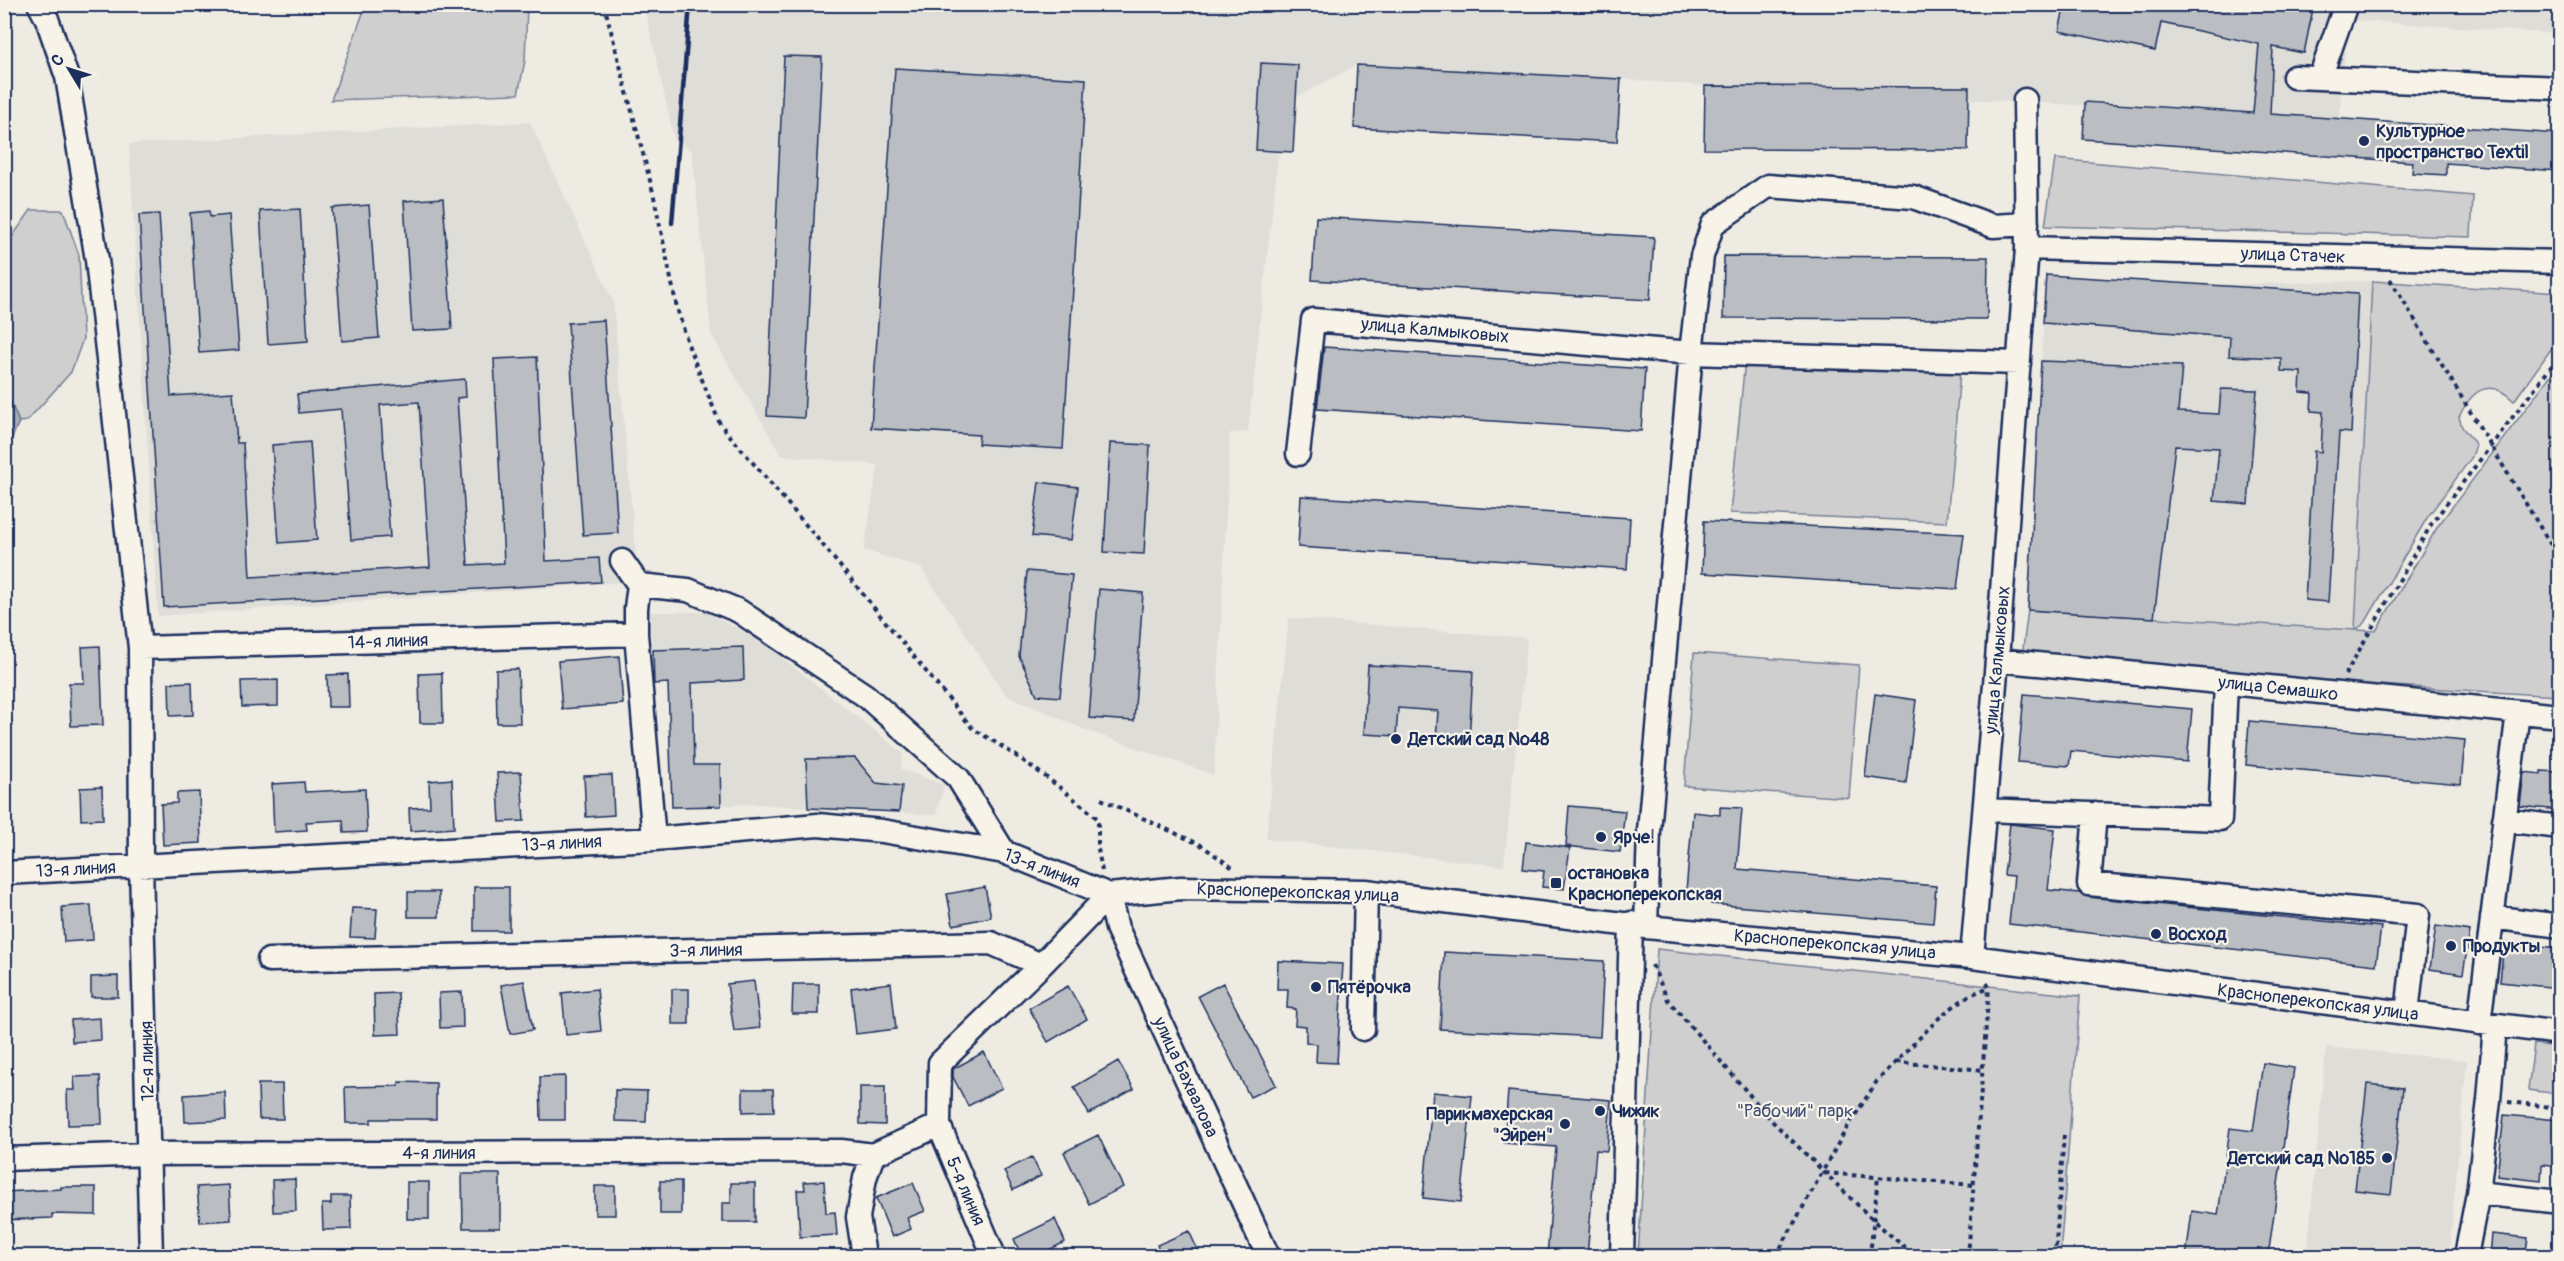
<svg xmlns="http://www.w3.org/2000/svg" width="2564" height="1261" viewBox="0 0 2564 1261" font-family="Pangolin,sans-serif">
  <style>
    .built { fill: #deddd8 }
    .green { fill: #cfcfcf; stroke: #757f96; stroke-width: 1.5 }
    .water { fill: #a6abb5; stroke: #6e7992; stroke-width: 1.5 }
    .building { fill: #babdc2; stroke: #1b2f5e; stroke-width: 1.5 }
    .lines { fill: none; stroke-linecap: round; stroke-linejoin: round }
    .minor-casing { stroke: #1b2f5e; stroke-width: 27 }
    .path { stroke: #1b2f5e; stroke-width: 4; stroke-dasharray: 4.5 4.5; stroke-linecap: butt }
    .minor { stroke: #f7f3e8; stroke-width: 22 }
    .rail { stroke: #1b2f5e; stroke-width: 4.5 }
    .poi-dot { fill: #1b2f5e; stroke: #f7f3e8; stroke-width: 2 }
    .labels { text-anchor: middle; stroke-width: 4.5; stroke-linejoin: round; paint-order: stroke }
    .poi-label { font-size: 18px; font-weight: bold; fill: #1b2f5e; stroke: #f7f3e8; text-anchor: start }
    .street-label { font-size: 18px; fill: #1b2f5e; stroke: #f7f3e8 }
    .park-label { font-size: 18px; fill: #3f4f75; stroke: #f7f3e8 }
  </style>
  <rect width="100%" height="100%" fill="#eeebe2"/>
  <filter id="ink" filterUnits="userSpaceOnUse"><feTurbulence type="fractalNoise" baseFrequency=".0167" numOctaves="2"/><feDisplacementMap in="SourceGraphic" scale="12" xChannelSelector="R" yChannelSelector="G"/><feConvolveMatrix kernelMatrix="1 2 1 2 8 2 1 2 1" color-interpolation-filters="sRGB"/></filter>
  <g filter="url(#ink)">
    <!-- built -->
    <path class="built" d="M2559,4L2560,34L2348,20L2339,118L1705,86L1621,79L1357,65L1284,104L1248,432L1230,433L1214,775L1088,731L1006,695L921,568L864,550L878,465L781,455L711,334L692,151L674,138L644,5Z
      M530,122L613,301L638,581L158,616L129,144Z
      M2046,275L2196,285L2372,281L2355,630L2028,610Z
      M650,612H705L757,638L903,753L901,769L944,785L936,815L756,804L672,807L668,684H654Z
      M1289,618L1527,638L1504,866L1266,839Z
      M2326,1047L2467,1060L2449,1256H2307Z"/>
    <!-- green -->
    <path class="green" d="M366,5H527L525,61L518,94L331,100Z
      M2055,159L2473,196L2471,237L2045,226Z
      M31,210H63L79,255L83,339L71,372L27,421L19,422L5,389V247Z
      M2372,281L2559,293V338L2514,401C2489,376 2471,391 2459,417L2462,427L2476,445L2472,457L2427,518L2365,623L2356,630L2376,631L2438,526L2559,364V696L2021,663L2028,610L2355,630Z
      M1745,360L1960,372L1947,522L1730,513Z
      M1694,653L1859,665L1849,798L1684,786Z
      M1657,949L2080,996L2060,1256H1638Z
      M2534,1044L2559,1047V1094L2528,1090Z"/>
    <!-- water -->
    <path class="water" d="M5,389L19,422L5,454H4Z"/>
    <!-- building -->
    <path class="building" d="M2065,4H2314L2304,53L2273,47L2270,114L2559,134V171L2446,163V175L2412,173L2413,162L2083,139L2085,102L2253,113L2259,44L2161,23L2155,51L2059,31Z
      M784,56L822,57L804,418L767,416Z
      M1261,63L1298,65L1293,152L1256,150Z
      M1357,65L1621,79L1617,142L1354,128Z
      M895,68L1086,79L1063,449L978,444L979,435L871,428Z
      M1705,86L1969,87L1968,150L1704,149Z
      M443,198L452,329L412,331L404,201Z
      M369,205L379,338L342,341L332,208Z
      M300,209L308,341L268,344L260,211Z
      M209,211L210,217L229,215L239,350L199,353L190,213Z
      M159,214L171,396L233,392L237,443H243L250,577L430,567L419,402L380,405L390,537L351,540L341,409L299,413L297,394L465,379L466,397L457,398L468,565L504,563L494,359L537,357L546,561L599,558L601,582L164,607L139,215Z
      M1316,217L1654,237L1650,300L1312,280Z
      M1724,256L1988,257L1987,319L1723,318Z
      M2046,275L2358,294L2351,433L2339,432L2328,602L2305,600L2314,451L2321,452L2323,412L2311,411L2312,393L2300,392L2301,372L2281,371V358L2229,356L2230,337L2043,323Z
      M604,320L618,533L583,535L568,323Z
      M1324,347L1645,369L1641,431L1317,409Z
      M2041,361L2182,366L2178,412L2219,414L2221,389L2257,390L2248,504L2214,501L2219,448L2175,446L2154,618L2028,610Z
      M310,442L317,540L279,543L272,445Z
      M1110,443L1150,445L1144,554L1104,552Z
      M1039,482L1078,487L1071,540L1032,536Z
      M1301,496L1630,518L1627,569L1298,547Z
      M1704,521L1964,534L1957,589L1702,573Z
      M1027,571L1072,575L1060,697L1037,695L1019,656Z
      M1099,589L1143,593L1134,721L1089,718Z
      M100,646L103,725L71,726L69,683H84L82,647Z
      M743,647L744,680L692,683L694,765H720L721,806L672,807L668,683L654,684L653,650Z
      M619,656L623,704L562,709L558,661Z
      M1368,665L1473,671L1469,742L1436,740L1438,711L1398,708L1396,736L1364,734Z
      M518,669L520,723H497L496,670Z
      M442,673L443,723H420L419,674Z
      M348,674L349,707H328L327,675Z
      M278,680V706L242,707L241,681Z
      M192,682L193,715L170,716L169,683Z
      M1875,694L1916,700L1906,783L1865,777Z
      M2024,694L2192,709L2187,762L2071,751L2069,766L2018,762Z
      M2249,721L2465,740L2461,784L2246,765Z
      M855,758L876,783L902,786L899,812L808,808L806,759Z
      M2541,771L2559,772V810L2520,806L2524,772L2541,774Z
      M521,772L524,821L500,822L497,773Z
      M612,775L614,815L586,817L584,776Z
      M452,779L454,828L410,831L409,808L430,807L429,781Z
      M304,782L305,792L365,789L367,832L344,833L343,820L306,822L307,830L274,832L272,784Z
      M102,787L103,819L81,820L80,788Z
      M199,792L201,843L163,845L161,804L177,803V793Z
      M1569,806L1625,811L1620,852L1566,846Z
      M1720,807L1742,808L1737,869L1936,886L1933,923L1711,904L1712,893L1686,891L1693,812L1720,815Z
      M2010,824L2055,829L2048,890L2080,893L2088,897L2381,927L2376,965L2009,924L2014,876L2004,875Z
      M1526,842L1570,848L1564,889L1542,887L1544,871L1523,869Z
      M474,887H509V931H474Z
      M985,887L991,917L953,925L947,894Z
      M408,892H439V917H408Z
      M91,905L93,940L64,942L62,907Z
      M352,908L377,909L375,938L350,937Z
      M2436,926L2470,931L2463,974L2430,969Z
      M2504,942L2559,948V988L2500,982Z
      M1444,952L1604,961L1600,1037L1440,1029Z
      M1278,961L1343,964L1337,1063L1316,1062L1317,1044L1306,1043V1026L1295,1025L1296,1009L1287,1008L1288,989H1277Z
      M118,976V997H91V977Z
      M524,981L533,1030L510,1034L501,985Z
      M754,981L760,1028L734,1031L727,984Z
      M891,983L896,1029L856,1034L851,988Z
      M1223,983L1276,1085L1250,1097L1198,996Z
      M793,984H819V1014H792Z
      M1068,986L1087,1019L1048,1042L1029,1008Z
      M597,989L601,1031L566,1035L562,993Z
      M672,989H689V1024H672Z
      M462,992L463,1027L440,1028L439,993Z
      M398,993L400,1034L375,1035L374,994Z
      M100,1018L101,1040L72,1042L71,1020Z
      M984,1052L1002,1088L968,1106L953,1077V1069Z
      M1118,1061L1134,1089L1089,1114L1074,1087Z
      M2263,1063L2294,1068L2268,1257H2186L2192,1211L2218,1215L2230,1128L2253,1131Z
      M100,1076L102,1124L68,1125L67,1090H75L74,1077Z
      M565,1076V1120H541L540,1077Z
      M399,1082L436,1083V1119H371V1123H346L345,1087L399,1086Z
      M258,1084H282L283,1119H259Z
      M2367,1084L2403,1088L2391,1194L2355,1190Z
      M860,1087H885V1125L860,1124Z
      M743,1089H773L774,1111L743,1112Z
      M615,1090L647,1091L646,1122L615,1121Z
      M1508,1091L1611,1100L1607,1151L1596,1150L1587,1257H1547L1556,1147L1504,1143Z
      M225,1092L226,1120L185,1122L184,1095Z
      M1433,1092L1472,1096L1461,1202L1423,1198Z
      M2504,1115L2559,1120V1166L2542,1164L2541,1181L2497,1176Z
      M1098,1135L1123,1187L1089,1204L1064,1152Z
      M1032,1157L1041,1176L1013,1190L1004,1171Z
      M462,1174H500V1228H463Z
      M295,1179L296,1211L273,1212L272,1180Z
      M660,1181H681V1214H660Z
      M824,1181L826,1213L835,1212L837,1235L800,1237L797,1190H805L804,1182Z
      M407,1182H429V1219H407Z
      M731,1183H755V1222H722V1203H731Z
      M913,1183L925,1211L907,1218L911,1229L892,1237L876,1198Z
      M229,1185L231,1220L200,1222L197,1187Z
      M595,1186H615V1215H595Z
      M61,1187H96V1215L52,1214V1218L4,1220V1192L61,1189Z
      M331,1196H350L351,1229L323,1230L322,1204H331Z
      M1055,1219L1065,1242L1035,1257H1022L1014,1239Z
      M1189,1231L1201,1257H1163L1157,1245Z
      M2492,1234L2528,1238L2525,1257H2490Z"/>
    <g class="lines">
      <!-- minor casing -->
      <g class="minor-casing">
        <path id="minor" d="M39,4L47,19L67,77L97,260L140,648L141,865L151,1256
          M2294,77L2560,88
          M2320,78L2346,4
          M2027,248L2560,262
          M1298,454L1313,320L1691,353L2019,363
          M622,561L639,585L688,590L739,611L866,696L958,778L1004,852
          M639,585L636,608V634L654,839
          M140,648L636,634
          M1997,660L2560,716
          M1985,810L2220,819L2226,683
          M2095,814L2089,884L2418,915L2407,1013
          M2504,820L2560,827
          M4,873L654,839L818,825L882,831L1004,852L1109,895L1181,888L1366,891L1646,927L1972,957L2560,1033
          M1109,895L1117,928L1268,1256
          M2492,917L2560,926
          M1646,927L1649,831L1691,353L1702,256L1713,224L1768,186L1913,197L1993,226L2027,224
          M1972,957L1997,660L2027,248L2025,100
          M269,960L991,943L1041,965L1109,895
          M2479,1023L2518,712
          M2495,1025L2489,1100L2478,1193L2560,1202
          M1363,1029L1366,891
          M939,1125L994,1256
          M4,1159L150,1154L841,1151L873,1155
          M864,1256L858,1217L865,1178L873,1155L939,1125L940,1063L1041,965
          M1622,1256L1631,923
          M2466,1256L2478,1193"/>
      </g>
      <!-- path -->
      <path class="path" d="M604,4L653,192L677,308L690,350L720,424L822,544L973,729C1018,755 1059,785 1098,819V849L1102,871
        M2390,279L2560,560
        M2345,675L2432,523L2560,355
        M1101,799L1201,845L1233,868
        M1652,965L1668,1000L1772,1121L1874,1221L1915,1256
        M1896,1062L1983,1070
        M2508,1102L2560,1108
        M1825,1173L1974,1185
        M1776,1256L1845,1131L1877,1081L1942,1015L1968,996L1989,987
        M1870,1256L1878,1177
        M1968,1256L1989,987L1985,980
        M2055,1256L2064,1134"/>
      <!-- minor -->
      <use href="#minor" class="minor"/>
      <!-- rail -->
      <path class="rail" d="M672,223L690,4"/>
    </g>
  </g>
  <!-- markers -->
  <g class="poi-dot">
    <circle cx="2364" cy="141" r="6"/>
    <circle cx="1396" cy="739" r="6"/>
    <circle cx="1601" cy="837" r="6"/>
    <rect x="1550" y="877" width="12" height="12" rx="3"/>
    <circle cx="2156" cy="934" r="6"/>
    <circle cx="2451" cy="946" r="6"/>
    <circle cx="1316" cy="987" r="6"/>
    <circle cx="1600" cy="1111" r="6"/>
    <circle cx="1565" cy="1124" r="6"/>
    <circle cx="2387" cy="1158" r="6"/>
  </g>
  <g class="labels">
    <!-- poi labels -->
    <g class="poi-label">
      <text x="2376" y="137">Культурное<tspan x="2376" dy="21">пространство Textil</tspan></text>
      <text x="1408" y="745">Детский сад №48</text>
      <text x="1613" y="843">Ярче!</text>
      <text x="1568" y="879">остановка<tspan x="1568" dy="21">Красноперекопская</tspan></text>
      <text x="2168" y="940">Восход</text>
      <text x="2463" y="952">Продукты</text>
      <text x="1328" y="993">Пятёрочка</text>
      <text x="1612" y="1117">Чижик</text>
      <text x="1553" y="1120" text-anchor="end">Парикмахерская<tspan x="1553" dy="21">"Эйрен"</tspan></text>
      <text x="2375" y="1164" text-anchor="end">Детский сад №185</text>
    </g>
    <!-- street labels -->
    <g class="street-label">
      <text transform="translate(2293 255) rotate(2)" y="6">улица Стачек</text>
      <text transform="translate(1435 330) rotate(5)" y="6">улица Калмыковых</text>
      <text transform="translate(388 641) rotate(-2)" y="6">14-я линия</text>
      <text transform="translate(1997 660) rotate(-85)" y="6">улица Калмыковых</text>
      <text transform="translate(2278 688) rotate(6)" y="6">улица Семашко</text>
      <text transform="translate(562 843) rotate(-3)" y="6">13-я линия</text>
      <text transform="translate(1042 868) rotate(21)" y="6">13-я линия</text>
      <text transform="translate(76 869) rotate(-3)" y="6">13-я линия</text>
      <text transform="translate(1298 892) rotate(2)" y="6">Красноперекопская улица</text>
      <text transform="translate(1835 944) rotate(5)" y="6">Красноперекопская улица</text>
      <text transform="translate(706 950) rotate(-1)" y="6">3-я линия</text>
      <text transform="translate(2318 1002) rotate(7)" y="6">Красноперекопская улица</text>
      <text transform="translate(147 1061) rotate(-91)" y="6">12-я линия</text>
      <text transform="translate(1186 1077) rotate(65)" y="6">улица Бахвалова</text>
      <text x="439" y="1159">4-я линия</text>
      <text transform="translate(966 1191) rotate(67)" y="6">5-я линия</text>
    </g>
    <!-- park labels -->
    <g class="park-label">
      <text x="1795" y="1117">"Рабочий" парк</text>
    </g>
  </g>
  <!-- margin -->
  <rect width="2564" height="1261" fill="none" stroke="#f7f3e8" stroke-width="24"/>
  <rect x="12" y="12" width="2540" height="1237" fill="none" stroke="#1b2f5e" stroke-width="2" filter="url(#ink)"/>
  <!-- north arrow -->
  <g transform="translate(69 69) rotate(308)" stroke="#f7f3e8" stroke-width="4.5" paint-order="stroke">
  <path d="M0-4.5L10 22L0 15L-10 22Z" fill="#1b2f5e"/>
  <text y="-9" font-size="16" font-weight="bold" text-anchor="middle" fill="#1b2f5e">С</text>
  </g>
</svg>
